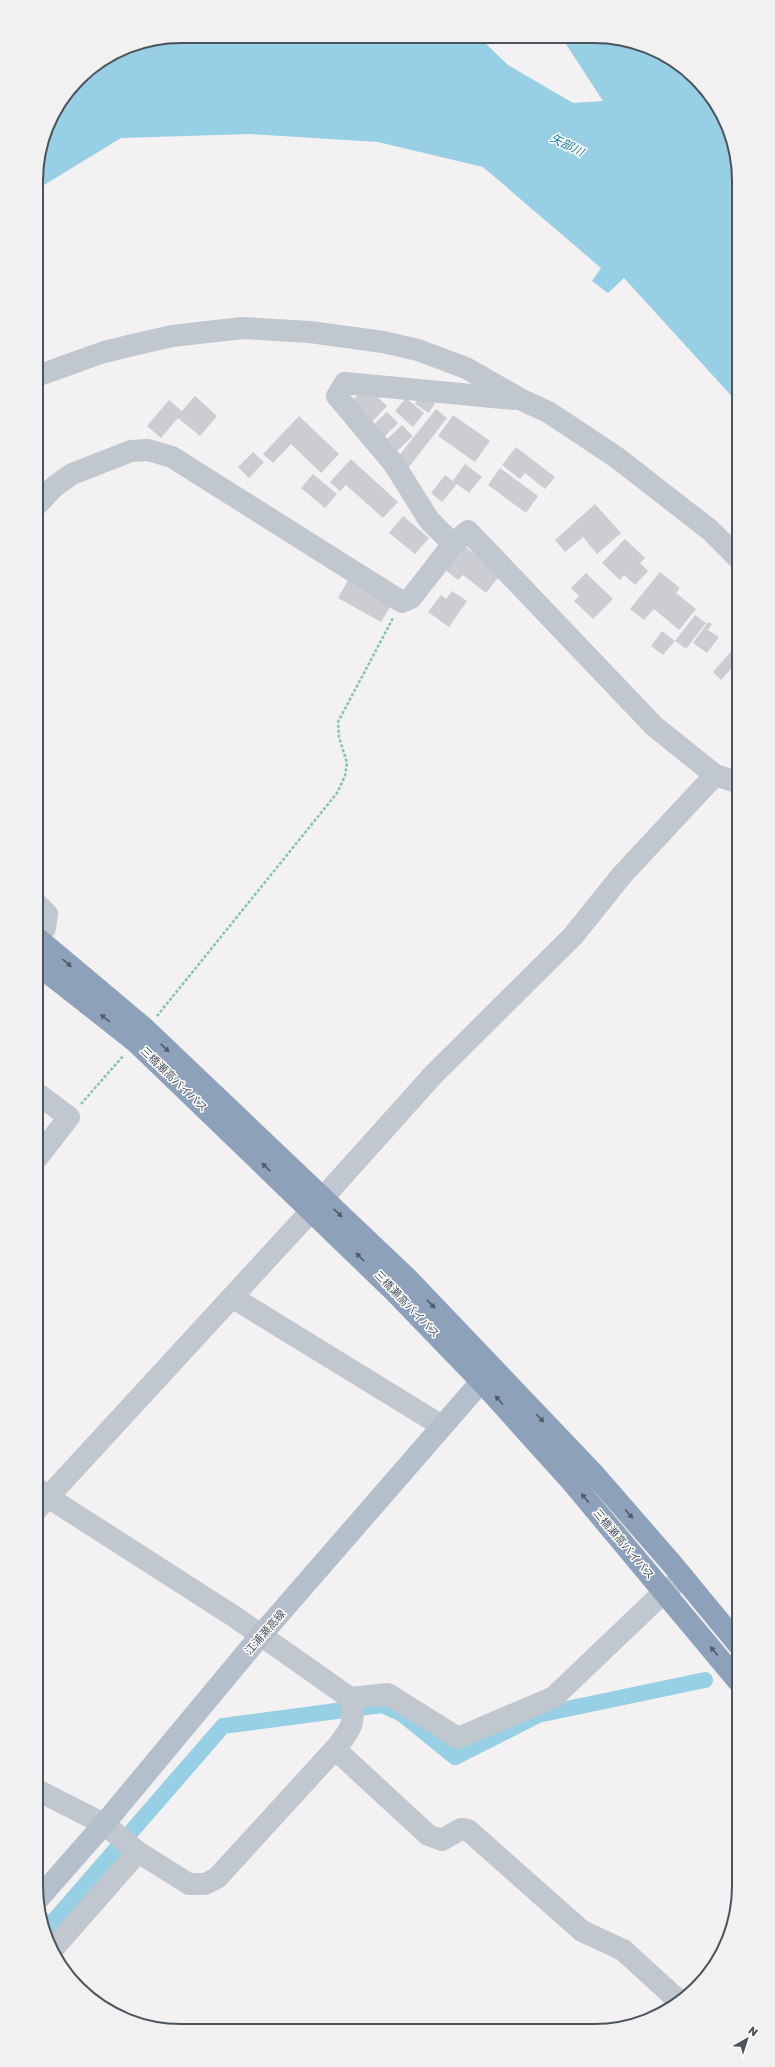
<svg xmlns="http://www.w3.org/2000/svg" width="775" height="2067" viewBox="0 0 775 2067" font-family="'Golos Text','Noto Sans JP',sans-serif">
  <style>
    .water { fill: #97cfe4 }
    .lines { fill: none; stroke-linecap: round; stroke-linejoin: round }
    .canal { stroke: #97cfe4; stroke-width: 16 }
    .building { fill: #cbcdd3 }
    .path { stroke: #80c6a8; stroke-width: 2.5; stroke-dasharray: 3 2; stroke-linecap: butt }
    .minor { stroke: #c1c7ce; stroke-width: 22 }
    .major { stroke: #b4bfcc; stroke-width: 22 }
    .highway { stroke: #8ea1ba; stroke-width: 22 }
    .oneway { fill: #525b66 }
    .labels { text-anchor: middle; stroke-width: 3; stroke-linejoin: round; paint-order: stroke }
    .street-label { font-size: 11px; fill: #4b535d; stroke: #fff }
    .water-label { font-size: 12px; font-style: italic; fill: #1b7b9f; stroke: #fff }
    .rim { fill: none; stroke: #4b535d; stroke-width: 2 }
  </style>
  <rect width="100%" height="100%" fill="#f3f1f1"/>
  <!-- water -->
  <path class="water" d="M181,36L468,38L486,44L508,65L573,103L603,101L562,38L623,39L658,51L700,83L720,109L736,152L737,402L624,278L608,293L592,281L601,268L483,167L378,142L250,134L121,138L36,190V171L51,117L85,72L126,47Z
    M46,1912L63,1926L48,1939L42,1924Z"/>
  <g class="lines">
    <!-- canal -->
    <path class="canal" d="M45,1931L223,1726L382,1705L402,1714L455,1757L538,1715L705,1680"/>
  </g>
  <!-- building -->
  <path class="building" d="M366,386L387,406L372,422L351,402Z
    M420,394L435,403L429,413L415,404Z
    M195,396L217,416L200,436L178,418L161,438L147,426L169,400L182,411Z
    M406,398L424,413L413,427L395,411Z
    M436,409L447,418L409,467L398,457Z
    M387,412L398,423L382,439L371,427Z
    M453,415L490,441L475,462L438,436Z
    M299,416L339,454L321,473L291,444L273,463L263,454Z
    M402,425L413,436L397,451L386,440Z
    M516,447L555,477L545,489L525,473L520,479L502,465Z
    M253,452L264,462L249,478L238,467Z
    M351,459L398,502L383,518L346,485L340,491L330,482Z
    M465,464L482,477L469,493L457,484L442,502L431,493L445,475L453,481Z
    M500,468L538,496L526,513L488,485Z
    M313,474L337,494L325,508L301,488Z
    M595,504L621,533L597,554L583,537L565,552L555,540Z
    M403,516L429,538L415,554L389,533Z
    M625,539L645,558L640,563L648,571L635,585L624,575L620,580L602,563Z
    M463,545L501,574L486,593L463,575L458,580L444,569Z
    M660,572L680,588L676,593L696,609L679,630L654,609L644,620L630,609Z
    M586,573L613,599L593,619L574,601L579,596L571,588Z
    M350,577L393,602L381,622L338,598Z
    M452,591L467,601L449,627L428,612L441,595L446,599Z
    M695,615L706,623L686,649L675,641L663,655L651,646L662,631L675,641Z
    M708,622L712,624L708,630L719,637L707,653L693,643Z
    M737,645V674L731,669L721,680L713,672Z
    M737,734V741L733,738Z"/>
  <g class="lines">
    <!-- path -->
    <path class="path" d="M157,1016L337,793L345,776L347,763L339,737L338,722L393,618
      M81,1104L124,1055"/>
    <!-- minor -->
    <path class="minor" d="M37,376L104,352L137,344L172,336L243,328L310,332L383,342L418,350L466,368L522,400L548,412L577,431L616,457L710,530L737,557
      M37,505L55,486L72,474L131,451L148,450L172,457L402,602L411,598L453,544L468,531L654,726L715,775L737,782
      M453,544L429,520L394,464L337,396L345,383L514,399
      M37,904L47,914L45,928L37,939
      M38,1094L69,1117L38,1157
      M232,1297L442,1426
      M38,1489L48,1497L235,1617L350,1698L388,1694L458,1738L554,1697L665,1591L684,1578
      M38,1508L312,1210L434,1074L573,936L622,875L715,775
      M350,1698C357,1724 350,1730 335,1749L428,1835L442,1840L461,1829L468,1830L582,1931L623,1950L679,2001
      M39,1791L104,1824L138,1852L189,1884H205L217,1878L335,1749
      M52,1950L138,1852"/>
    <!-- major -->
    <path class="major" d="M39,1898L104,1824L261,1635L493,1368"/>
    <!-- highway -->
    <path class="highway" d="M37,938L143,1027L409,1280L593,1473L673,1565L738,1644
      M37,964L136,1042L395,1292L481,1381L572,1482L738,1681"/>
  </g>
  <!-- one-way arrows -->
  <defs><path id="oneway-solid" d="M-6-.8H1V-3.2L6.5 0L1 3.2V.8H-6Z"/></defs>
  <g class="oneway">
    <use href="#oneway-solid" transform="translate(67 963) rotate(40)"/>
    <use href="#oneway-solid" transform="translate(105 1018) rotate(-142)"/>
    <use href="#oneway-solid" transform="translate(165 1048) rotate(44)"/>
    <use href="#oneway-solid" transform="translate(266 1167) rotate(-137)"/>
    <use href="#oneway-solid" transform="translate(338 1213) rotate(44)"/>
    <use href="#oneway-solid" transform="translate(360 1257) rotate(-135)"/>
    <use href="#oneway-solid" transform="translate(431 1304) rotate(46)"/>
    <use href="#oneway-solid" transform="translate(499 1400) rotate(-132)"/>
    <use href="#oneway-solid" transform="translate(540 1418) rotate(46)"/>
    <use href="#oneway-solid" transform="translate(585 1498) rotate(-130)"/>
    <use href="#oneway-solid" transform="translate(629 1514) rotate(49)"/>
    <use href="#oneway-solid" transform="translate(714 1651) rotate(-130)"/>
  </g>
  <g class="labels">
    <!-- street labels -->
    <g class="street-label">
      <text transform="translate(174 1079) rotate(44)" y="4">三橋瀬高バイパス</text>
      <text transform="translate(407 1304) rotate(46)" y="4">三橋瀬高バイパス</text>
      <text transform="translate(624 1544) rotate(50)" y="4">三橋瀬高バイパス</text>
      <text transform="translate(265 1632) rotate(-49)" y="4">江浦瀬高線</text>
    </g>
    <!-- water labels -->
    <g class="water-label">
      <text transform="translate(567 145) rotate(27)" y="4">矢部川</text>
    </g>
  </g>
  <!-- crop -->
  <path d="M0 0H775V2067H0ZM181 43H594A138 138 0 0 1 732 181V1886A138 138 0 0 1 594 2024H181A138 138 0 0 1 43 1886V181A138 138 0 0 1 181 43Z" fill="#f1f1f2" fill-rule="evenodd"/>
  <path class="rim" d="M181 43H594A138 138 0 0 1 732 181V1886A138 138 0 0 1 594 2024H181A138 138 0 0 1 43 1886V181A138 138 0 0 1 181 43Z"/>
  <!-- north arrow -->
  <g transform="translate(747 2039) rotate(39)" stroke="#ffffff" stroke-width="3" paint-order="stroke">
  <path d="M0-3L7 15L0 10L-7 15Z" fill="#4b535d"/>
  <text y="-6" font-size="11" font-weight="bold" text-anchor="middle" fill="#4b535d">N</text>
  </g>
</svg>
